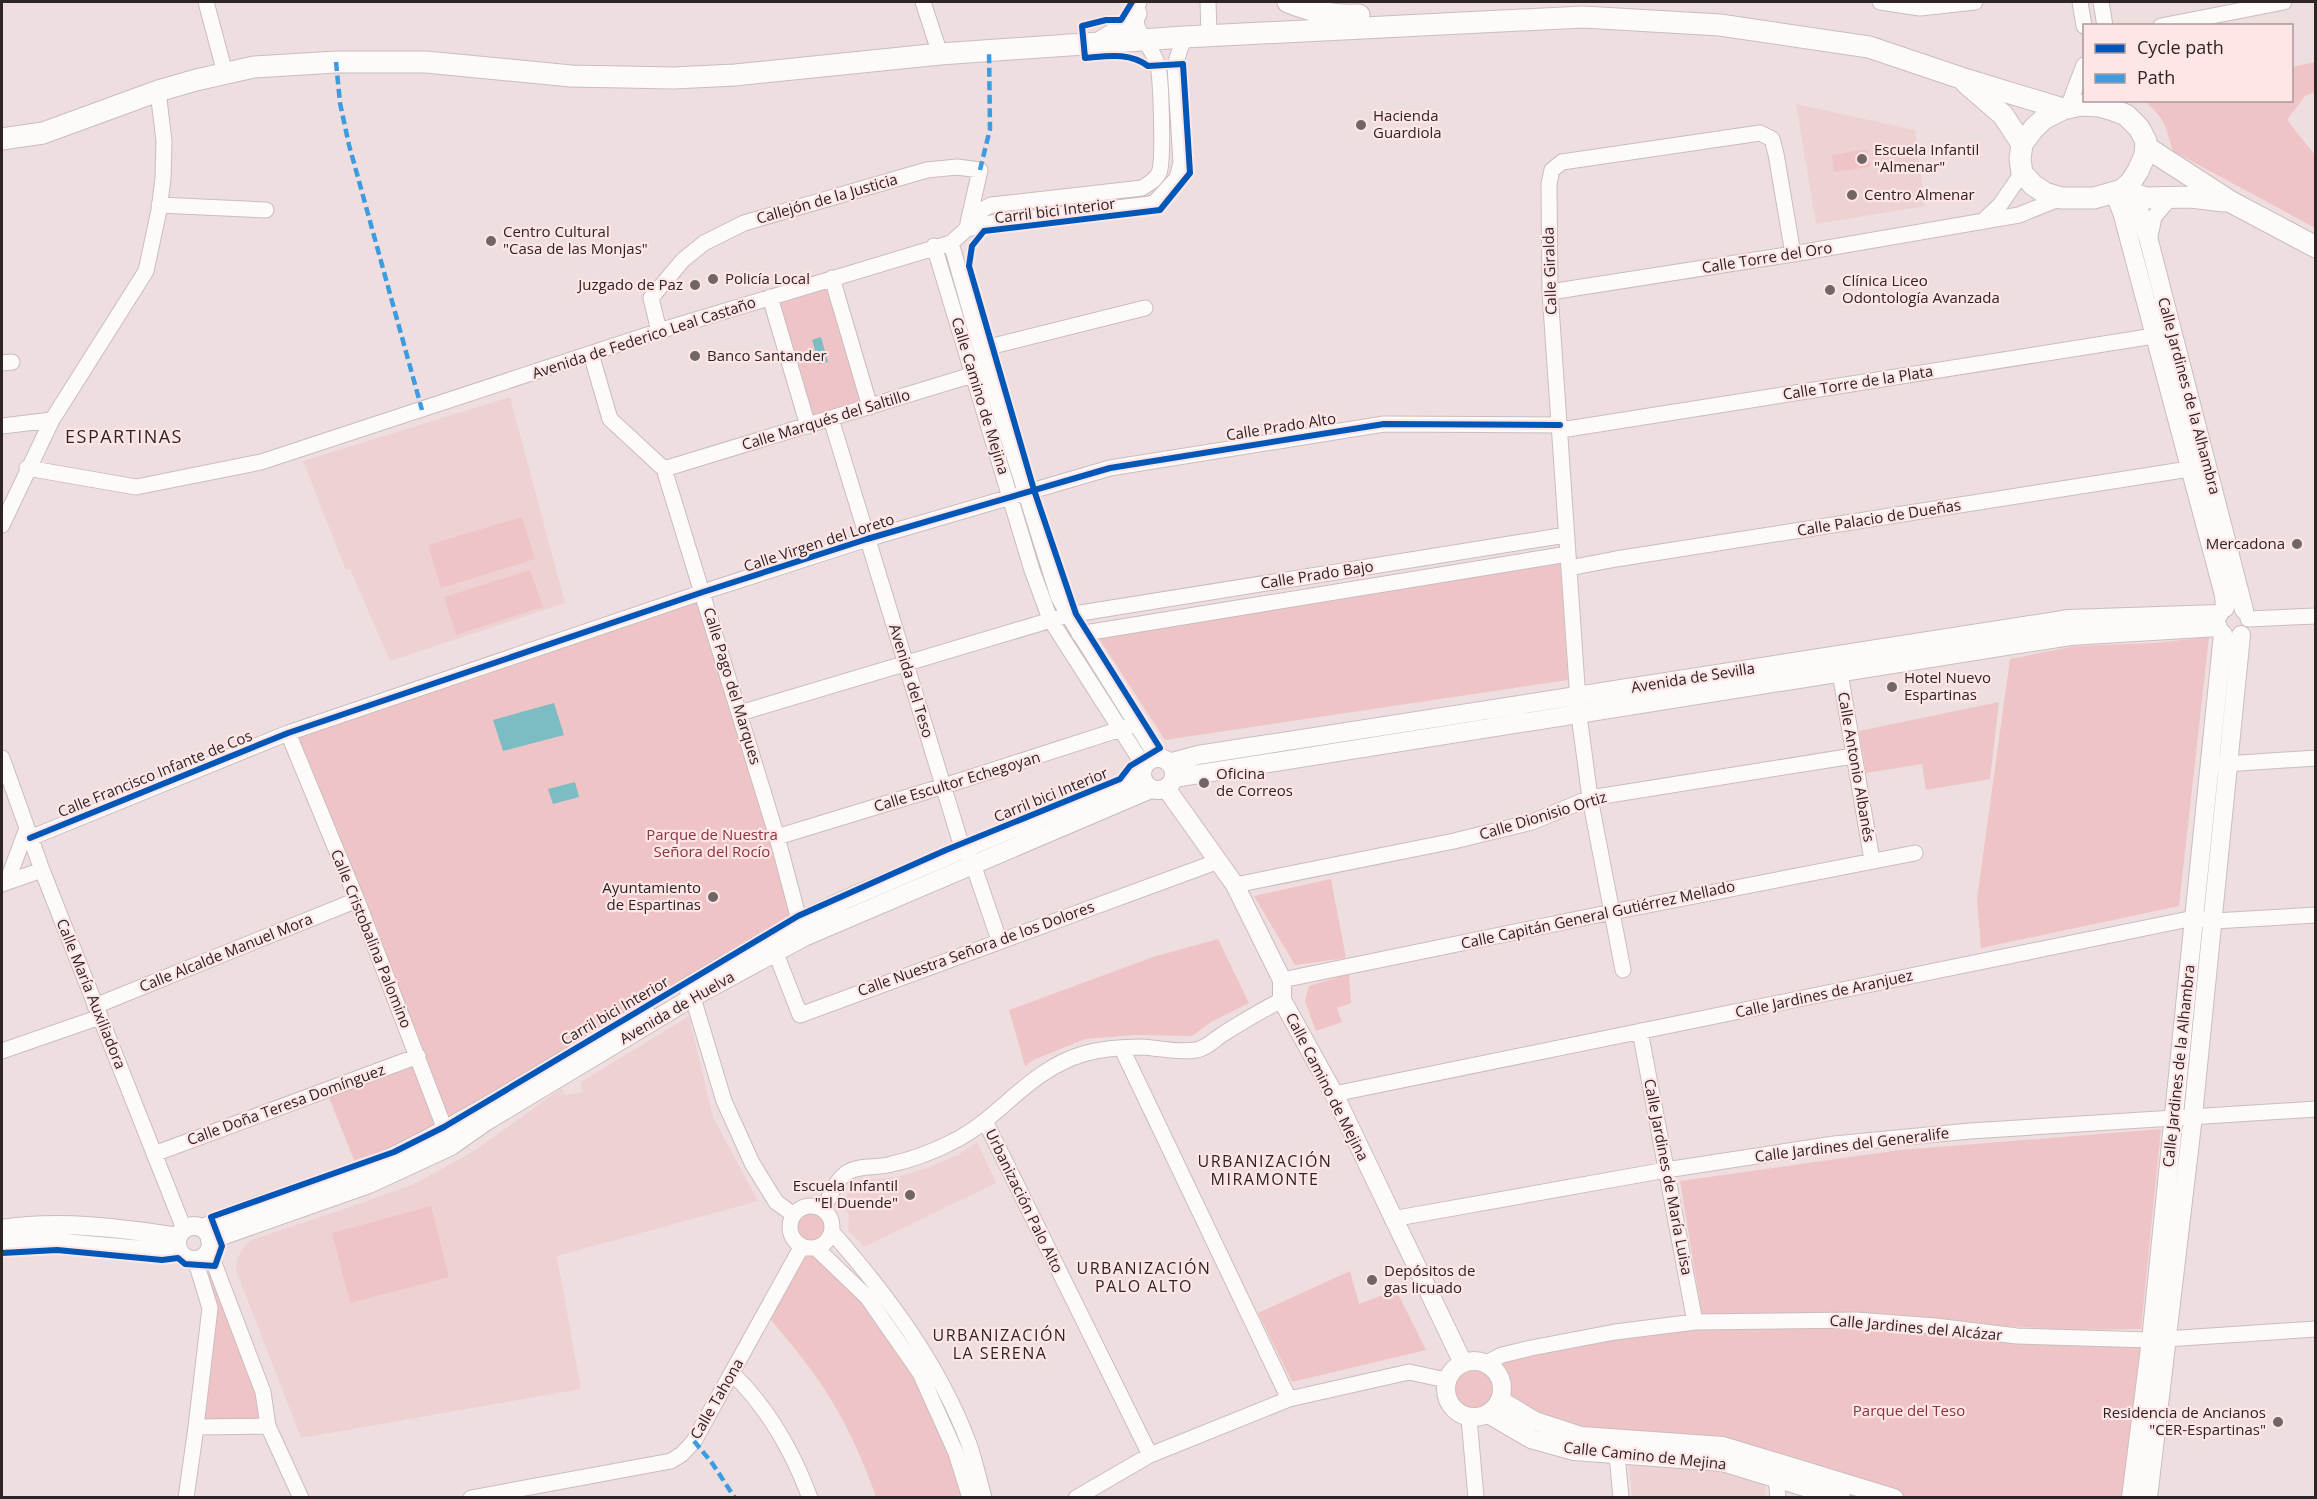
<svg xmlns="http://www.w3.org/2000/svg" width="2317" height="1499" viewBox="0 0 2317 1499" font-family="'Open Sans',sans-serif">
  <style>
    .built { fill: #eed2d3 }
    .green { fill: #efc4c6 }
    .water { fill: #7cbcc3 }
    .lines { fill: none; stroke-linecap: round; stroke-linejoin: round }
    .minor-casing { stroke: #cabdbe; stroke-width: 17 }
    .tertiary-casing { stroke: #cabdbe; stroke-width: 20 }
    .secondary-casing { stroke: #cabdbe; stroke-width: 23 }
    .minor { stroke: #fdfafa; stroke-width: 15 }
    .tertiary { stroke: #fdfafa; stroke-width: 18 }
    .secondary { stroke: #fdfafa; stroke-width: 21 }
    .quiet { stroke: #3d9ce0; stroke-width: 4.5; stroke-dasharray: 9 4.5; stroke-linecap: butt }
    .cycleway-casing { stroke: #fee6e7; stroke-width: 10 }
    .cycleway { stroke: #0057b8; stroke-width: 6 }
    .poi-dot { fill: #726565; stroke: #fee6e7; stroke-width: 2 }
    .labels { text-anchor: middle; stroke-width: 4.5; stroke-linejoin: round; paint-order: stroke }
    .poi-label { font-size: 15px; fill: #2e2424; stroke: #fee6e7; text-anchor: start }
    .street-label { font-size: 15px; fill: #2e2424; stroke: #fee6e7 }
    .park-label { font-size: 15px; fill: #8c323f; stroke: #fee6e7 }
    .neighbourhood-label { font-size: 16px; letter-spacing: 1.5px; fill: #2e2424; stroke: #fee6e7 }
    .quarter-label { font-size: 18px; letter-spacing: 1.5px; fill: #2e2424; stroke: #fee6e7 }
  </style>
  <rect width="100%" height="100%" fill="#efdedf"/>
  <!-- built -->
  <path class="built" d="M1796,104L1915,130L1925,206L1816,224Z
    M510,397L565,603L390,661L350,569L346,570L303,461Z
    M689,1016L713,1117L758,1201L557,1256L581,1389L301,1438L236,1270L238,1257L245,1245L254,1239L362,1203L416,1183L474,1151L562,1088L565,1095L582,1092L581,1082Z
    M977,1142L996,1183L864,1247L848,1230L849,1215L843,1204L851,1186L859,1180L898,1177L926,1168L958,1155Z
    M1629,1464L1723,1470L1765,1481L1766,1497H1632Z"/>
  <!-- green -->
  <path class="green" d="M2315,62V92L2305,96L2287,120L2315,155V228L2173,151C2164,123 2167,122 2145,101L2292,100V67Z
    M1867,149L1870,167L1834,172L1832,155Z
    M832,278L870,407L808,426L770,297Z
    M522,517L535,559L441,588L428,545Z
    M1560,561L1568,680L1165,740L1098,637Z
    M530,570L543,607L456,635L444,597Z
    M703,592L800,921L551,1067L358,1170L326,1090L417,1056L288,733Z
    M2209,637L2179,906L1981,948L1977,899L2010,659L2075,646L2154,643Z
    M1999,702L1990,779L1926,790L1922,764L1866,773L1859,731Z
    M1331,879L1346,958L1295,965L1254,896Z
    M1218,939L1249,1003L1211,1022L1192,1036L1134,1035L1085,1039L1033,1060L1025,1066L1009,1010L1153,957Z
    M1349,974L1351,1003L1337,1008L1342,1022L1316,1031L1305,1001L1309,986Z
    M2161,1129L2141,1329L2073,1330L1974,1324L1851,1312L1702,1315L1680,1181L1900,1150Z
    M431,1206L449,1277L350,1303L332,1233Z
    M794 1228a17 17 0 1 1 34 0a17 17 0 1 1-34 0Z
    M809,1248L837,1266L920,1373L970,1497H876C864,1462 847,1425 827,1393C809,1365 787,1339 765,1313Z
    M206,1254L268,1426L196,1427L210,1308L197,1259Z
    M1350,1271L1359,1304L1396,1290L1426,1350L1292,1382L1258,1313Z
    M1778,1320L2151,1340L2131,1498L1894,1497L1581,1436L1500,1400C1503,1383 1499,1373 1486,1363L1615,1332Z
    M1450 1389a24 24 0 1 1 48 0a24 24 0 1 1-48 0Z"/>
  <!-- water -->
  <path class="water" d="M821,337L828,362L819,364L812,340Z
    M554,703L564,735L503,751L493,720Z
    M575,782L579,797L553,804L548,789Z"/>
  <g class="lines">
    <!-- minor casing -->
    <g class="minor-casing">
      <path id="minor" d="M206,2L225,73
        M923,2L940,54
        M1208,2L1209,35
        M1880,2L1920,8L1975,2
        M2080,2L2084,26
        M2101,2L2105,26
        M2161,26L2284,2
        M2068,107L2084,65
        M159,205L266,210
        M1984,220L2000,205L2022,173
        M967,229L991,223L1150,204L1155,202L1177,178L1181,163L1175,65L1184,37
        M2149,241L2154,217L2170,198
        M951,243L987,370L1058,596L1068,615L1158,759
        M934,246L1032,570L1050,619L1144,766
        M832,278L870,407
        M1550,292L1793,254L2019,215L2061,198
        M770,297L808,426
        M659,331L651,298L683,260L704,243L744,223L927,170L957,167L980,170L968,223
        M981,349L1145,308
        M591,354L610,419L664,469L777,837L802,931
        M2,363L12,362
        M831,419L961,844L973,864L999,940
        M2,426L52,420
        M1561,430L2154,336
        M27,468L136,487L261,462L659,331L951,243C956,238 962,234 966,229C975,219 977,211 991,205L1142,188C1149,183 1155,181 1159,173C1164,162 1161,79 1158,66C1152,43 1126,28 1139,2
        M664,469L982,372
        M2,525L52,420L146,271L159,210L163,178L164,141L158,91
        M1569,568L1616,559L2189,469
        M2248,619L2316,616
        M1079,634L1568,554
        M1840,673L1872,860
        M740,713L1068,615L1566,535
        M288,733L357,900L449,1140
        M2,758L42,870L184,1229
        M2210,765L2316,758
        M777,837L944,786L1127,727
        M30,838L288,733L703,592L867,539L1110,468L1384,424L1560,425
        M7,882L27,828
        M2,884L42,870
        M1235,885L1454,841L1532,822L1590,798L1853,756
        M775,951L800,1015L1216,862
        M1623,970L1590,798L1579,715L1550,292L1549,184L1552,170L1562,162L1760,133L1772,139L1776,154L1793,254
        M1282,980L1612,912L1915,853
        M690,988L724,1101L752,1163L776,1202L794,1215
        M95,1006L357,900
        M1640,1031L1695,1322
        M1122,1049L1289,1399
        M2,1051L100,1017
        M1334,1094L2194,918L2214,921L2316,915
        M985,1121L1150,1455
        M154,1154L418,1056
        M790 1227a21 21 0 1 1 42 0a21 21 0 1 1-42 0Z
        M823,1210C829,1198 836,1179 848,1172C860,1165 875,1168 888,1165C911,1160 931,1153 952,1142C1001,1118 1027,1071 1083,1054C1100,1049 1124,1047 1142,1047C1160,1048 1177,1053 1196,1050C1205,1049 1215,1039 1223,1034C1242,1022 1262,1010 1282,1000
        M1392,1219L1666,1170L1834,1144L1970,1131L2316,1109
        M832,1232C888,1296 939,1364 969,1444C975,1461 979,1480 984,1498
        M816,1248L867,1297L920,1373L956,1453L970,1498
        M195,1259L210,1308L196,1427L268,1426L263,1392L209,1250
        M1486,1363L1502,1355L1531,1348L1615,1332L1695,1322L1856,1320L1935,1326L2017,1336L2151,1340L2316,1329
        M732,1373C767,1407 793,1452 810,1498
        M1469,1418L1476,1498
        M268,1426L301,1498
        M1617,1455L1621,1498
        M1776,1478L1778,1498
        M186,1498L196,1427
        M471,1498L671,1461L682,1454L694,1441L802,1246
        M1076,1498L1150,1455L1289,1399L1409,1372L1446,1380"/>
    </g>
    <!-- tertiary casing -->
    <g class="tertiary-casing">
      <path id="tertiary" d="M2114,193L2122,212L2224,595L2225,608
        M2134,194L2149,241L2244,610
        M1142 774a16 16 0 1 1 32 0a16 16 0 1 1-32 0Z
        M1169,763L1198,755L2069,619L2219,614
        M1174,778L2070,636L2218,627
        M1166,788L1235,885L1282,980V1000L1334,1094L1463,1363
        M687,987L800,921L842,901L1044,815L1142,777
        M177 1243a17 17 0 1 1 34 0a17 17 0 1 1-34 0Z
        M203,1228C259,1200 322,1189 379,1163C471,1120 557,1063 645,1011
        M2,1229C59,1220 121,1228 178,1237
        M210,1240L369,1184L451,1146L485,1122L693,997L804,937L1151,789
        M2,1245L52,1242L166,1252L179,1251
        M1446 1389a28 28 0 1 1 56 0a28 28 0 1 1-56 0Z
        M1500,1400L1535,1421L1581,1436L1723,1446L1894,1498
        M1488,1414L1531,1439L1574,1451L1722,1462L1841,1498
        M2131,1498L2151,1340L2223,634
        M2148,1498L2193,1116L2241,635"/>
    </g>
    <!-- secondary casing -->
    <g class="secondary-casing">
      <path id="secondary" d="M1288,2C1314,12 1331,16 1359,15
        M1102,41L1127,26L1136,14
        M1966,83L2003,115L2022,144
        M2,139L43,133L158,91L196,80L254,67L336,62H426L571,76L674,78L735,75L940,54L1184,37L1583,17L1720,25L1869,47L1961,78L2063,109L2081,105L2099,106L2113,110L2126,115L2139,128L2146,141L2145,155L2138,171L2130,183L2122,190L2094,198H2061L2045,193L2033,185L2022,173L2020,159L2022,144L2034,128L2045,118L2063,109
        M2146,147L2231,202L2316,247
        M2122,190L2146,198L2191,197L2224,201"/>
    </g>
    <!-- minor -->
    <use href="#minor" class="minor"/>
    <!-- tertiary -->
    <use href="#tertiary" class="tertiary"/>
    <!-- secondary -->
    <use href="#secondary" class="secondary"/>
    <!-- quiet -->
    <path class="quiet" d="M336,62L340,103L349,145L422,410
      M980,170L990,129L989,50
      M694,1441L712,1463L735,1498"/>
    <!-- cycleway casing -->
    <g class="cycleway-casing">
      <path id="cycleway" d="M30,838L288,733L703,592L867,539L1110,468L1384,424L1560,425
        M2,1253L57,1250L162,1260L178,1258L185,1264L215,1266L222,1246L211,1217L394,1152L444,1127L798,916L946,850L1120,779L1130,766L1160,748L1076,614L1034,490L969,266L972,246L984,231L1160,210L1190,173L1183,64L1148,66C1129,52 1108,56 1085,58L1082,26L1106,20H1121L1132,2"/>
    </g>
    <!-- cycleway -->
    <use href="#cycleway" class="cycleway"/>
  </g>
  <!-- markers -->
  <g class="poi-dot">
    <circle cx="1361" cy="125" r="6"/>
    <circle cx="1862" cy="159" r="6"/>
    <circle cx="1852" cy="195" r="6"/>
    <circle cx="491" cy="241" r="6"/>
    <circle cx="713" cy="279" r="6"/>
    <circle cx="695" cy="285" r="6"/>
    <circle cx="1830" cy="290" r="6"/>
    <circle cx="695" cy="356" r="6"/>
    <circle cx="2297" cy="544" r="6"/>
    <circle cx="1892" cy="687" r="6"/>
    <circle cx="1204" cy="783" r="6"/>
    <circle cx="713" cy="897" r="6"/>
    <circle cx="910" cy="1195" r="6"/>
    <circle cx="1372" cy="1280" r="6"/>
    <circle cx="2278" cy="1422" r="6"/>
  </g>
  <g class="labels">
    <!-- poi labels -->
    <g class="poi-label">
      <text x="1373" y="121">Hacienda<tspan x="1373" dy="17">Guardiola</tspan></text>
      <text x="1874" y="155">Escuela Infantil<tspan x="1874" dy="17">"Almenar"</tspan></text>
      <text x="1864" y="200">Centro Almenar</text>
      <text x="503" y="237">Centro Cultural<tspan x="503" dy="17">"Casa de las Monjas"</tspan></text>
      <text x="725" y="284">Policía Local</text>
      <text x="1842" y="286">Clínica Liceo<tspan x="1842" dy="17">Odontología Avanzada</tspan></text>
      <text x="683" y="290" text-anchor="end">Juzgado de Paz</text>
      <text x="707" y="361">Banco Santander</text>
      <text x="2285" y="549" text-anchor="end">Mercadona</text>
      <text x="1904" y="683">Hotel Nuevo<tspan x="1904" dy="17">Espartinas</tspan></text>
      <text x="1216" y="779">Oficina<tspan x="1216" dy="17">de Correos</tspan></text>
      <text x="701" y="893" text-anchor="end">Ayuntamiento<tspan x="701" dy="17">de Espartinas</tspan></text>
      <text x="898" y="1191" text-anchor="end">Escuela Infantil<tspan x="898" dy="17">"El Duende"</tspan></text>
      <text x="1384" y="1276">Depósitos de<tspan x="1384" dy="17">gas licuado</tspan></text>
      <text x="2266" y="1418" text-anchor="end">Residencia de Ancianos<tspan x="2266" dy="17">"CER-Espartinas"</tspan></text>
    </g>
    <!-- street labels -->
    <g class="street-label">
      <text transform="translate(827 199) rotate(-16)" y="5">Callejón de la Justicia</text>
      <text transform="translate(1055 211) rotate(-7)" y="5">Carril bici Interior</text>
      <text transform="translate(1767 258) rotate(-9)" y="5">Calle Torre del Oro</text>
      <text transform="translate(1550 271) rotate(-92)" y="5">Calle Giralda</text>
      <text transform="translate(644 338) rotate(-18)" y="5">Avenida de Federico Leal Castaño</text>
      <text transform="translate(1858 383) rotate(-9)" y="5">Calle Torre de la Plata</text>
      <text transform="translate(980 396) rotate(73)" y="5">Calle Camino de Mejina</text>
      <text transform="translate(2189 396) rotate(75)" y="5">Calle Jardines de la Alhambra</text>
      <text transform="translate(826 420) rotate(-17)" y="5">Calle Marqués del Saltillo</text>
      <text transform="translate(1281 427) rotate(-9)" y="5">Calle Prado Alto</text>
      <text transform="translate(1879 518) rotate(-9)" y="5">Calle Palacio de Dueñas</text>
      <text transform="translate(819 543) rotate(-18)" y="5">Calle Virgen del Loreto</text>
      <text transform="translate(1317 575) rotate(-9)" y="5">Calle Prado Bajo</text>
      <text transform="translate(1693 678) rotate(-9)" y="5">Avenida de Sevilla</text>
      <text transform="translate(911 681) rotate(73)" y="5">Avenida del Teso</text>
      <text transform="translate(732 686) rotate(73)" y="5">Calle Pago del Marques</text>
      <text transform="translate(1856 767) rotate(80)" y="5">Calle Antonio Albanés</text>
      <text transform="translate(155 774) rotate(-22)" y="5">Calle Francisco Infante de Cos</text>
      <text transform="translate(957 782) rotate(-17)" y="5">Calle Escultor Echegoyan</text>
      <text transform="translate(1051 795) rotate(-22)" y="5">Carril bici Interior</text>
      <text transform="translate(1543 816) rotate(-17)" y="5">Calle Dionisio Ortiz</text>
      <text transform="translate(1598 915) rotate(-12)" y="5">Calle Capitán General Gutiérrez Mellado</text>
      <text transform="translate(371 939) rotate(68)" y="5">Calle Cristobalina Palomino</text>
      <text transform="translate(976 949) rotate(-20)" y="5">Calle Nuestra Señora de los Dolores</text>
      <text transform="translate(226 953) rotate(-22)" y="5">Calle Alcalde Manuel Mora</text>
      <text transform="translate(91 994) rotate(68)" y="5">Calle María Auxiliadora</text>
      <text transform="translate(1824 994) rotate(-12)" y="5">Calle Jardines de Aranjuez</text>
      <text transform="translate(677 1008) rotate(-30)" y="5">Avenida de Huelva</text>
      <text transform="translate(615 1011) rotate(-30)" y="5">Carril bici Interior</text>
      <text transform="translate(2179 1066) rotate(-84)" y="5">Calle Jardines de la Alhambra</text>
      <text transform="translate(1327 1087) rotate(63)" y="5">Calle Camino de Mejina</text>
      <text transform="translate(286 1105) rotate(-20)" y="5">Calle Doña Teresa Domínguez</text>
      <text transform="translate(1852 1145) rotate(-7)" y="5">Calle Jardines del Generalife</text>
      <text transform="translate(1668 1177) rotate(79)" y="5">Calle Jardines de María Luisa</text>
      <text transform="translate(1024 1201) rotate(64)" y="5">Urbanización Palo Alto</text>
      <text transform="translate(1916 1328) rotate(5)" y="5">Calle Jardines del Alcázar</text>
      <text transform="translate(717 1399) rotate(-60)" y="5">Calle Tahona</text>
      <text transform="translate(1645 1456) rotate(6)" y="5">Calle Camino de Mejina</text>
    </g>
    <!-- park labels -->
    <g class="park-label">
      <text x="712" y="840">Parque de Nuestra<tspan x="712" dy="17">Señora del Rocío</tspan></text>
      <text x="1909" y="1416">Parque del Teso</text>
    </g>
    <!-- neighbourhood labels -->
    <g class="neighbourhood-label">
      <text x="1265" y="1167">URBANIZACIÓN<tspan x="1265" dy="18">MIRAMONTE</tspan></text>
      <text x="1144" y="1274">URBANIZACIÓN<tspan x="1144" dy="18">PALO ALTO</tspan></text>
      <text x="1000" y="1341">URBANIZACIÓN<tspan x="1000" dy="18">LA SERENA</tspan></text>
    </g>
    <!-- quarter labels -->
    <g class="quarter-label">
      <text x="124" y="443">ESPARTINAS</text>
    </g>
  </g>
  <!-- border -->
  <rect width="2317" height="1499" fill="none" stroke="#2e2424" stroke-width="6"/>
  <!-- legend -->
  <rect x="2083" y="24" width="210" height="78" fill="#fee6e7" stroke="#ab9899" stroke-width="1.5"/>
  <rect x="2095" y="44" width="30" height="9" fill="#0057b8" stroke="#ab9899" stroke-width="1.5"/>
  <text x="2137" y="54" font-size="18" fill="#2e2424">Cycle path</text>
  <rect x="2095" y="74" width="30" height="9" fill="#3d9ce0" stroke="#ab9899" stroke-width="1.5"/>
  <text x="2137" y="84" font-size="18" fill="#2e2424">Path</text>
</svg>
